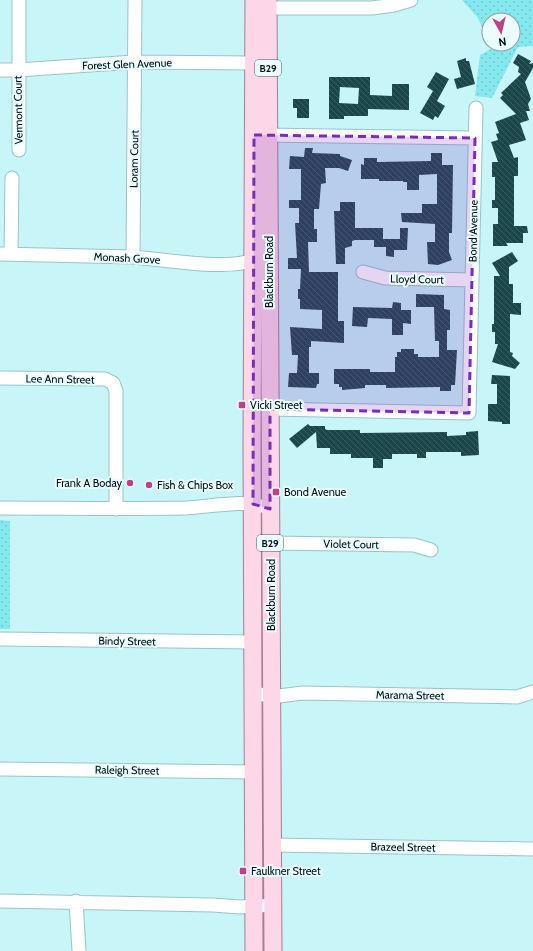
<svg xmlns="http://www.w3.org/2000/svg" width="533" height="951" viewBox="0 0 533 951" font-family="Cabin,sans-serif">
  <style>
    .green { fill: url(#green-dots); fill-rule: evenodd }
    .building { fill: url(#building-back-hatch); fill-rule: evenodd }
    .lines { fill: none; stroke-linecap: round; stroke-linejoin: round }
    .minor-casing { stroke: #98c5c8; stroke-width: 15 }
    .major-casing { stroke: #a48092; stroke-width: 19 }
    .minor { stroke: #fff; stroke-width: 13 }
    .major { stroke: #fdd7e7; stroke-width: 17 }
    .marked { fill: #7b2cbf; fill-opacity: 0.2; stroke: #7b2cbf; stroke-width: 3; stroke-dasharray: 8 5; stroke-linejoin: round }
    .poi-dot { fill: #c33f84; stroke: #eafcfe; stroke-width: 1.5 }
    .labels { text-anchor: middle; stroke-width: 4; stroke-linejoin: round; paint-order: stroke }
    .shield { fill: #eafcfe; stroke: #485759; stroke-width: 1 }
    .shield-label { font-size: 10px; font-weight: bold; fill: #021012 }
    .street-label { font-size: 11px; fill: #021012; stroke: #eafcfe }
    .poi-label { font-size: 11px; fill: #021012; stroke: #eafcfe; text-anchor: start }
  </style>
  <defs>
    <pattern id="green-dots" width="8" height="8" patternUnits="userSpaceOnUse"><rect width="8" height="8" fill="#85e8ef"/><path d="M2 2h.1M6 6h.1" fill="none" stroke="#71c6cc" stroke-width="1.8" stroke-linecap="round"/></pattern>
    <pattern id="building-back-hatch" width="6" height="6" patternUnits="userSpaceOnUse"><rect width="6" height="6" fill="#1c474a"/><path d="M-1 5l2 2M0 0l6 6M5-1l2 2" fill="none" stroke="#3a5d60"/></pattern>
  </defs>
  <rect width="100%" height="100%" fill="#c7f5f8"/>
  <!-- green -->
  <path class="green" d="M462,0H533V46L518,47L492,98L475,96L480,55L491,49L478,18ZM489,20H513V44H489Z
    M0,520L10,521V629H0Z"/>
  <!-- building -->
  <path class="building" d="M518,54L531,61L529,64L533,63V68L525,82L531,99L528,104L530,111H526L529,120L520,123L526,140L509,145L514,158L518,157V176H514V226H527L528,233H523V243H506L508,246H493V224H498V208H492V200H495V177H492V162H498L491,142L498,140L496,134L499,133L495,122L516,114L500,98L503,95L501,93L521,74L518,72L519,67L513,63Z
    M466,58V61H469L475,84L457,89L454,79L461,77L457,61Z
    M436,72L449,79L437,101L445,106L438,118L435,116L433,120L420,113L433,91L427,87Z
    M329,77H370V95L392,96V84H409V110L368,109V116H344V119H329ZM340,87L359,88L358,104L339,103Z
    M293,99H309V118H297V108H293Z
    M305,148H313L312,153L340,154V156L352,160L348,171L339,168H325L326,183L321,184L319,209H314V229H317V242H308L309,272H338V321H344V343L311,341V347H309V373H319V384H317L316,388L288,387L289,373H297L298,355H292L290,327L322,329V310L300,309V299H298V289H300L301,269H288V258H297L295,223H299V208H289V200H301V169H289L290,156L304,157Z
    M431,153H442V165H453L452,233H449V252L452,260L438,265L428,264L427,242H435V224L402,222L401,213H422V204H437V174L419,175V190H407V182H403V181H379V179H361V164L364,165V158H377V162L431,161Z
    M340,202H355V228H383V239H400V228H408L407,250H394V257L386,256V247H374V240H355L352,241V246L345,248V264H336L334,211H340Z
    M512,252L518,261L509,267V284H513V303H521V315L510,314V352L513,353L512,356L520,363L515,369L492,362L498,344H495V332H492V324H494V276H500L492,263Z
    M416,294L444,295V309L450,310V330H447V350H457L455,385H451V391H440V387L386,388V385H365V388L342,390V387H339V384H334V369H370V372H395V357H397V352H401V349H414V354H418V357H439V341H435L434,307H416Z
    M393,302L401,303V310H411V324L403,323V335H392V319L368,318L367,327L352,326L353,307L392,308Z
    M492,375L510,376V424H502V422L488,421V404H497V384H491Z
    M308,424L310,426H325V429L327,430H360V433L447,432V436L466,435V432L478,431L479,455L461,456V452H426V458H417V454H392V459H383V468H373V458H351V454H330V448H317L316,432L297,448L289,439Z"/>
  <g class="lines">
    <!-- minor casing -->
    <g class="minor-casing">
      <path id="minor" d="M19,0V150
        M268,8H372L394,5L411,0
        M0,70H18L134,62L253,63
        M261,135L475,138
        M0,254C44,255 88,256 132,257C162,259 228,271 253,260
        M11,254L12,178
        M133,257L135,0
        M363,272L385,278L472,280
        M0,378L105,379L113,383L116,391V509
        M270,409L469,413L476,108
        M0,508C62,508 123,509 185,508C210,507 236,500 261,506
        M270,543L414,545L431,550
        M0,639L253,642
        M253,692L271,697L303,693L517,697L533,692
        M0,769L254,772
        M272,845L533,849
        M0,901L213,905L240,907L273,905
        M76,901L79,951"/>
    </g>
    <!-- major casing -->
    <g class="major-casing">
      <path id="major" d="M254,0L252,449L254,951
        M268,0L273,951"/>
    </g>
    <!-- minor -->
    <use href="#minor" class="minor"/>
    <!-- major -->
    <use href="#major" class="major"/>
  </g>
  <!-- marked area -->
  <path class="marked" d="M254,135L475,138L469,413L270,409V509L253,504Z"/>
  <!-- markers -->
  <g class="poi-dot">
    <rect x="238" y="401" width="8" height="8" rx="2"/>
    <circle cx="130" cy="483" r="4"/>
    <circle cx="149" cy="485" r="4"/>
    <rect x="272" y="488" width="8" height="8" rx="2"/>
    <rect x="239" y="867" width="8" height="8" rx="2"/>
  </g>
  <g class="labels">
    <!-- shield labels -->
    <g class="shield">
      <rect x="255" y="60" width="26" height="16" rx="3"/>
      <rect x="257" y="535" width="26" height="16" rx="3"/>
    </g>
    <g class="shield-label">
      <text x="268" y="72">B29</text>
      <text x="270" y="547">B29</text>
    </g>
    <!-- street labels -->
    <g class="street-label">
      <text transform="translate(127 64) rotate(-2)" y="4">Forest Glen Avenue</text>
      <text transform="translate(18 110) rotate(-91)" y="4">Vermont Court</text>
      <text transform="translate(134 159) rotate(-89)" y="4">Loram Court</text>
      <text transform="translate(473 231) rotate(-89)" y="4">Bond Avenue</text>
      <text transform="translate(127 258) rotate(3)" y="4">Monash Grove</text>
      <text transform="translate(269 272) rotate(-90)" y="4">Blackburn Road</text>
      <text transform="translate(417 279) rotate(1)" y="4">Lloyd Court</text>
      <text transform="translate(60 379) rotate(1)" y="4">Lee Ann Street</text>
      <text transform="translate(351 544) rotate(1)" y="4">Violet Court</text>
      <text transform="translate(271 595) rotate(-90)" y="4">Blackburn Road</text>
      <text transform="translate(127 641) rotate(1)" y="4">Bindy Street</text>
      <text transform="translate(410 695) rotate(1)" y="4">Marama Street</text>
      <text transform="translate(127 770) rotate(1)" y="4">Raleigh Street</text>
      <text transform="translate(403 847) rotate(1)" y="4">Brazeel Street</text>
    </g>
    <!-- poi labels -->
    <g class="poi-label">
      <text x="250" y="409">Vicki Street</text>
      <text x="122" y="487" text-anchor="end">Frank A Boday</text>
      <text x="157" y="489">Fish &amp; Chips Box</text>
      <text x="284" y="496">Bond Avenue</text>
      <text x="251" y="875">Faulkner Street</text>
    </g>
  </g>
  <!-- north arrow -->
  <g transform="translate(501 32) rotate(172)"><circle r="19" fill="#eafcfe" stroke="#8d9ea0"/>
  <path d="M0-3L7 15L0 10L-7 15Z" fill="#c33f84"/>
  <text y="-6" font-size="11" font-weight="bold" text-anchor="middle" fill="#021012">N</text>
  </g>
</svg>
